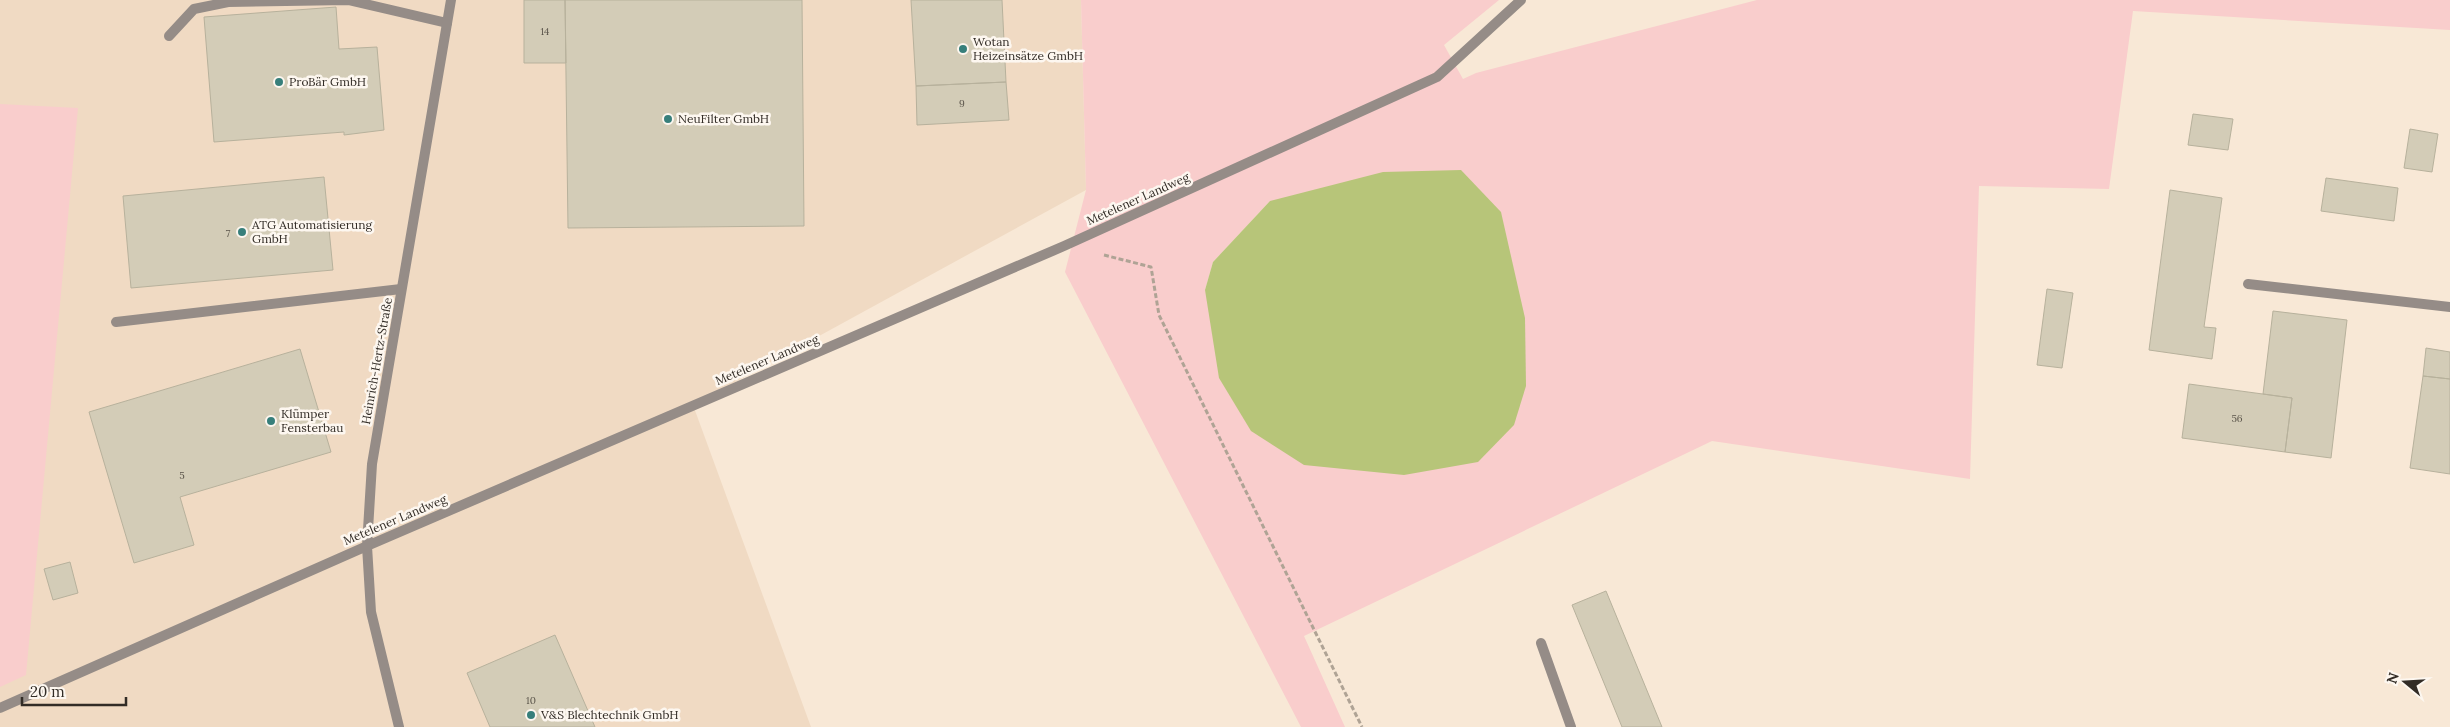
<svg xmlns="http://www.w3.org/2000/svg" width="2450" height="727" viewBox="0 0 2450 727" font-family="Lora,serif">
  <style>
    .built { fill: #f0dac3 }
    .green { fill: #f9cdcc; fill-rule: evenodd }
    .water { fill: #b7c579 }
    .building { fill: #d3ccb7; stroke: #b7b19c }
    .lines { fill: none; stroke-linecap: round; stroke-linejoin: round }
    .path { stroke: #afa395; stroke-width: 3; stroke-dasharray: 5 2.5; stroke-linecap: butt }
    .lane { stroke: #958c87; stroke-width: 10 }
    .street { stroke: #958c87; stroke-width: 10 }
    .poi-dot { fill: #377f7b; stroke: #fdf7f0; stroke-width: 2 }
    .labels { text-anchor: middle; stroke-width: 5; stroke-linejoin: round; paint-order: stroke }
    .number-label { font-size: 10px; fill: #5a544a }
    .poi-label { font-size: 12px; fill: #322c26; stroke: #fdf7f0; text-anchor: start }
    .street-label { font-size: 12px; fill: #322c26; stroke: #fdf7f0 }
  </style>
  <rect width="100%" height="100%" fill="#f8e8d6"/>
  <!-- built -->
  <path class="built" d="M0,0H1081L1086,190L693,405L811,727H0Z"/>
  <!-- green -->
  <path class="green" d="M1081,0H1499L1444,45L1463,79L1476,73L1757,0H2450V30L2133,11L2109,189L1979,186L1970,479L1712,441L1304,636L1345,727H1301L1065,272L1086,190ZM1270,201L1205,290L1213,262Z
    M0,104L78,108L26,675L0,687Z"/>
  <!-- water -->
  <path class="water" d="M1461,170L1501,212L1525,318L1526,386L1514,425L1478,462L1404,475L1304,465L1251,431L1219,378L1205,290L1213,262L1270,201L1383,172Z"/>
  <!-- building -->
  <path class="building" d="M524,0H565L566,63H524Z
    M565,0H802L804,226L568,228Z
    M911,0H1002L1006,82L916,86Z
    M336,7L339,49L377,47L384,130L344,135V132L214,142L204,17Z
    M1006,82L1009,120L917,125L916,86Z
    M2193,114L2233,119L2228,150L2188,145Z
    M2410,129L2438,134L2432,172L2404,168Z
    M324,177L333,270L131,288L123,196Z
    M2326,178L2398,188L2394,221L2321,211Z
    M2170,190L2222,198L2204,327L2216,328L2212,359L2149,350Z
    M2047,289L2073,293L2062,368L2037,365Z
    M2273,311L2347,320L2331,458L2285,452L2292,398L2263,394Z
    M2426,348L2450,352V379L2423,376Z
    M300,349L331,452L180,497L194,545L134,563L89,412Z
    M2423,376L2450,379V474L2410,468Z
    M2189,384L2292,398L2285,452L2182,438Z
    M70,562L78,593L53,600L44,569Z
    M1606,591L1662,727H1622L1572,605Z
    M555,635L595,727H490L467,673Z"/>
  <g class="lines">
    <!-- path -->
    <path class="path" d="M1104,255L1151,267L1159,315L1362,727"/>
    <!-- lane -->
    <path class="lane" d="M169,36L194,9L228,2L348,0L447,23
      M2248,284L2450,307
      M116,322L401,289
      M1541,643L1571,727"/>
    <!-- street -->
    <path class="street" d="M0,708L367,546L1064,246L1437,77L1521,0
      M399,727L371,612L367,546L372,464L451,0"/>
  </g>
  <!-- markers -->
  <g class="poi-dot">
    <circle cx="963" cy="49" r="5"/>
    <circle cx="279" cy="82" r="5"/>
    <circle cx="668" cy="119" r="5"/>
    <circle cx="242" cy="232" r="5"/>
    <circle cx="271" cy="421" r="5"/>
    <circle cx="531" cy="715" r="5"/>
  </g>
  <g class="labels">
    <!-- number labels -->
    <g class="number-label">
      <text x="545" y="35">14</text>
      <text x="962" y="107">9</text>
      <text x="228" y="237">7</text>
      <text x="2237" y="422">56</text>
      <text x="182" y="479">5</text>
      <text x="531" y="704">10</text>
    </g>
    <!-- poi labels -->
    <g class="poi-label">
      <text x="973" y="46">Wotan<tspan x="973" dy="14">Heizeinsätze GmbH</tspan></text>
      <text x="289" y="86">ProBär GmbH</text>
      <text x="678" y="123">NeuFilter GmbH</text>
      <text x="252" y="229">ATG Automatisierung<tspan x="252" dy="14">GmbH</tspan></text>
      <text x="281" y="418">Klümper<tspan x="281" dy="14">Fensterbau</tspan></text>
      <text x="541" y="719">V&amp;S Blechtechnik GmbH</text>
    </g>
    <!-- street labels -->
    <g class="street-label">
      <text transform="translate(1138 199) rotate(-24)" y="4">Metelener Landweg</text>
      <text transform="translate(767 360) rotate(-23)" y="4">Metelener Landweg</text>
      <text transform="translate(377 361) rotate(-80)" y="4">Heinrich-Hertz-Straße</text>
      <text transform="translate(395 520) rotate(-23)" y="4">Metelener Landweg</text>
    </g>
  </g>
  <!-- north arrow -->
  <g transform="translate(2405 682) rotate(288)" stroke="#fdf7f0" stroke-width="4" paint-order="stroke">
  <path d="M0-4L9 19L0 12L-9 19Z" fill="#322c26"/>
  <text y="-8" font-size="14" font-weight="bold" text-anchor="middle" fill="#322c26">N</text>
  </g>
  <!-- scale -->
  <path d="M22 697v8h104v-8" fill="none" stroke="#322c26" stroke-width="2.5"/>
  <text x="30" y="697" font-size="15" fill="#322c26" stroke="#fdf7f0" stroke-width="4" paint-order="stroke">20 m</text>
</svg>
